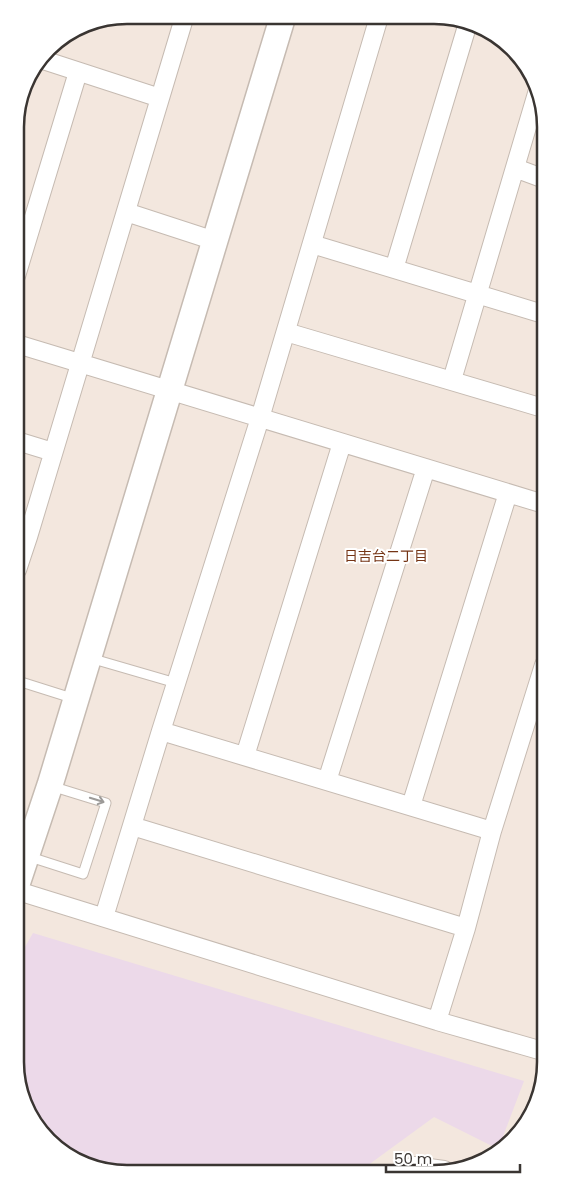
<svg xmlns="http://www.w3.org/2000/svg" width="561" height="1189" viewBox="0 0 561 1189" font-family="Poppins,'Noto Sans JP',sans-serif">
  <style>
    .education { fill: #ecd9e9 }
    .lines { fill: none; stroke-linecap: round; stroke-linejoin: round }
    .lane-casing { stroke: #c6bbb2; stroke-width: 11 }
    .street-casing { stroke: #c6bbb2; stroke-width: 20 }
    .secondary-casing { stroke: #c6bbb2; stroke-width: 28 }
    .lane { stroke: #fff; stroke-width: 9 }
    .street { stroke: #fff; stroke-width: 18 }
    .secondary { stroke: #fff; stroke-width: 25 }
    .oneway { stroke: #9c9a98 }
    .labels { text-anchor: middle; stroke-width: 4; stroke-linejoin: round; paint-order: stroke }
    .neighbourhood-label { font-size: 14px; fill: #753516; stroke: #fff }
    .rim { fill: none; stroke: #3a3532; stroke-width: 2.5 }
  </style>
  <rect width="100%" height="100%" fill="#f3e7de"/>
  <!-- education -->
  <path class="education" d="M33,933L524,1081L499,1147L496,1148L434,1117L360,1171L105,1172L53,1146L19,1092L18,959Z"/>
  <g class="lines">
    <!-- lane casing -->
    <g class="lane-casing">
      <path id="lane" d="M90,658L176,683
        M18,681L75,699
        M27,856L83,874L106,803L51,786"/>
    </g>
    <!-- street casing -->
    <g class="street-casing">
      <path id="street" d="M40,59L160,98
        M515,168L542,178
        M126,212L215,241
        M312,244L543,314
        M394,269L468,23
        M16,276L78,72
        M286,332L543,408
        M17,344L544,504
        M452,380L538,90
        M17,441L53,452
        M17,570L28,537L185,15
        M161,731L492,831
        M245,756L342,443
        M327,781L426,468
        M411,806L508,493
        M132,826L466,928
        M18,891L437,1021L546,1052
        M104,917L161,731L260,418L379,17
        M437,1021L466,928L492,831L544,665
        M407,1170L414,1166L444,1170"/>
    </g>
    <!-- secondary casing -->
    <g class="secondary-casing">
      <path id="secondary" d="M18,881L50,785L283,16"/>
    </g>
    <!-- lane -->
    <use href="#lane" class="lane"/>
    <!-- street -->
    <use href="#street" class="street"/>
    <!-- secondary -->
    <use href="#secondary" class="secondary"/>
  </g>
  <!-- one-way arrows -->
  <defs><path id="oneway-shaft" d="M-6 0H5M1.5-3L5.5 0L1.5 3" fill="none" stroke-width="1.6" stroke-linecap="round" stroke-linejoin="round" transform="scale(1.25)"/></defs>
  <use class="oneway" href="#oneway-shaft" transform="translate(97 800) rotate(17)"/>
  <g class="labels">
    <!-- neighbourhood labels -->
    <g class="neighbourhood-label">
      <text x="386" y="561">日吉台二丁目</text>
    </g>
  </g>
  <!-- crop -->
  <path d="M0 0H561V1189H0ZM127 24H434A103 103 0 0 1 537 127V1062A103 103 0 0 1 434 1165H127A103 103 0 0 1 24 1062V127A103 103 0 0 1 127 24Z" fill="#fff" fill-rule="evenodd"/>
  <path class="rim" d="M127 24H434A103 103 0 0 1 537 127V1062A103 103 0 0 1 434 1165H127A103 103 0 0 1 24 1062V127A103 103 0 0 1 127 24Z"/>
  <!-- scale -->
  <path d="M386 1164v8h134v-8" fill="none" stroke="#3a3532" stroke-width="2.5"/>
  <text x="394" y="1164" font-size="15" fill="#3a3532" stroke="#ffffff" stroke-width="4" paint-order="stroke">50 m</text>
</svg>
